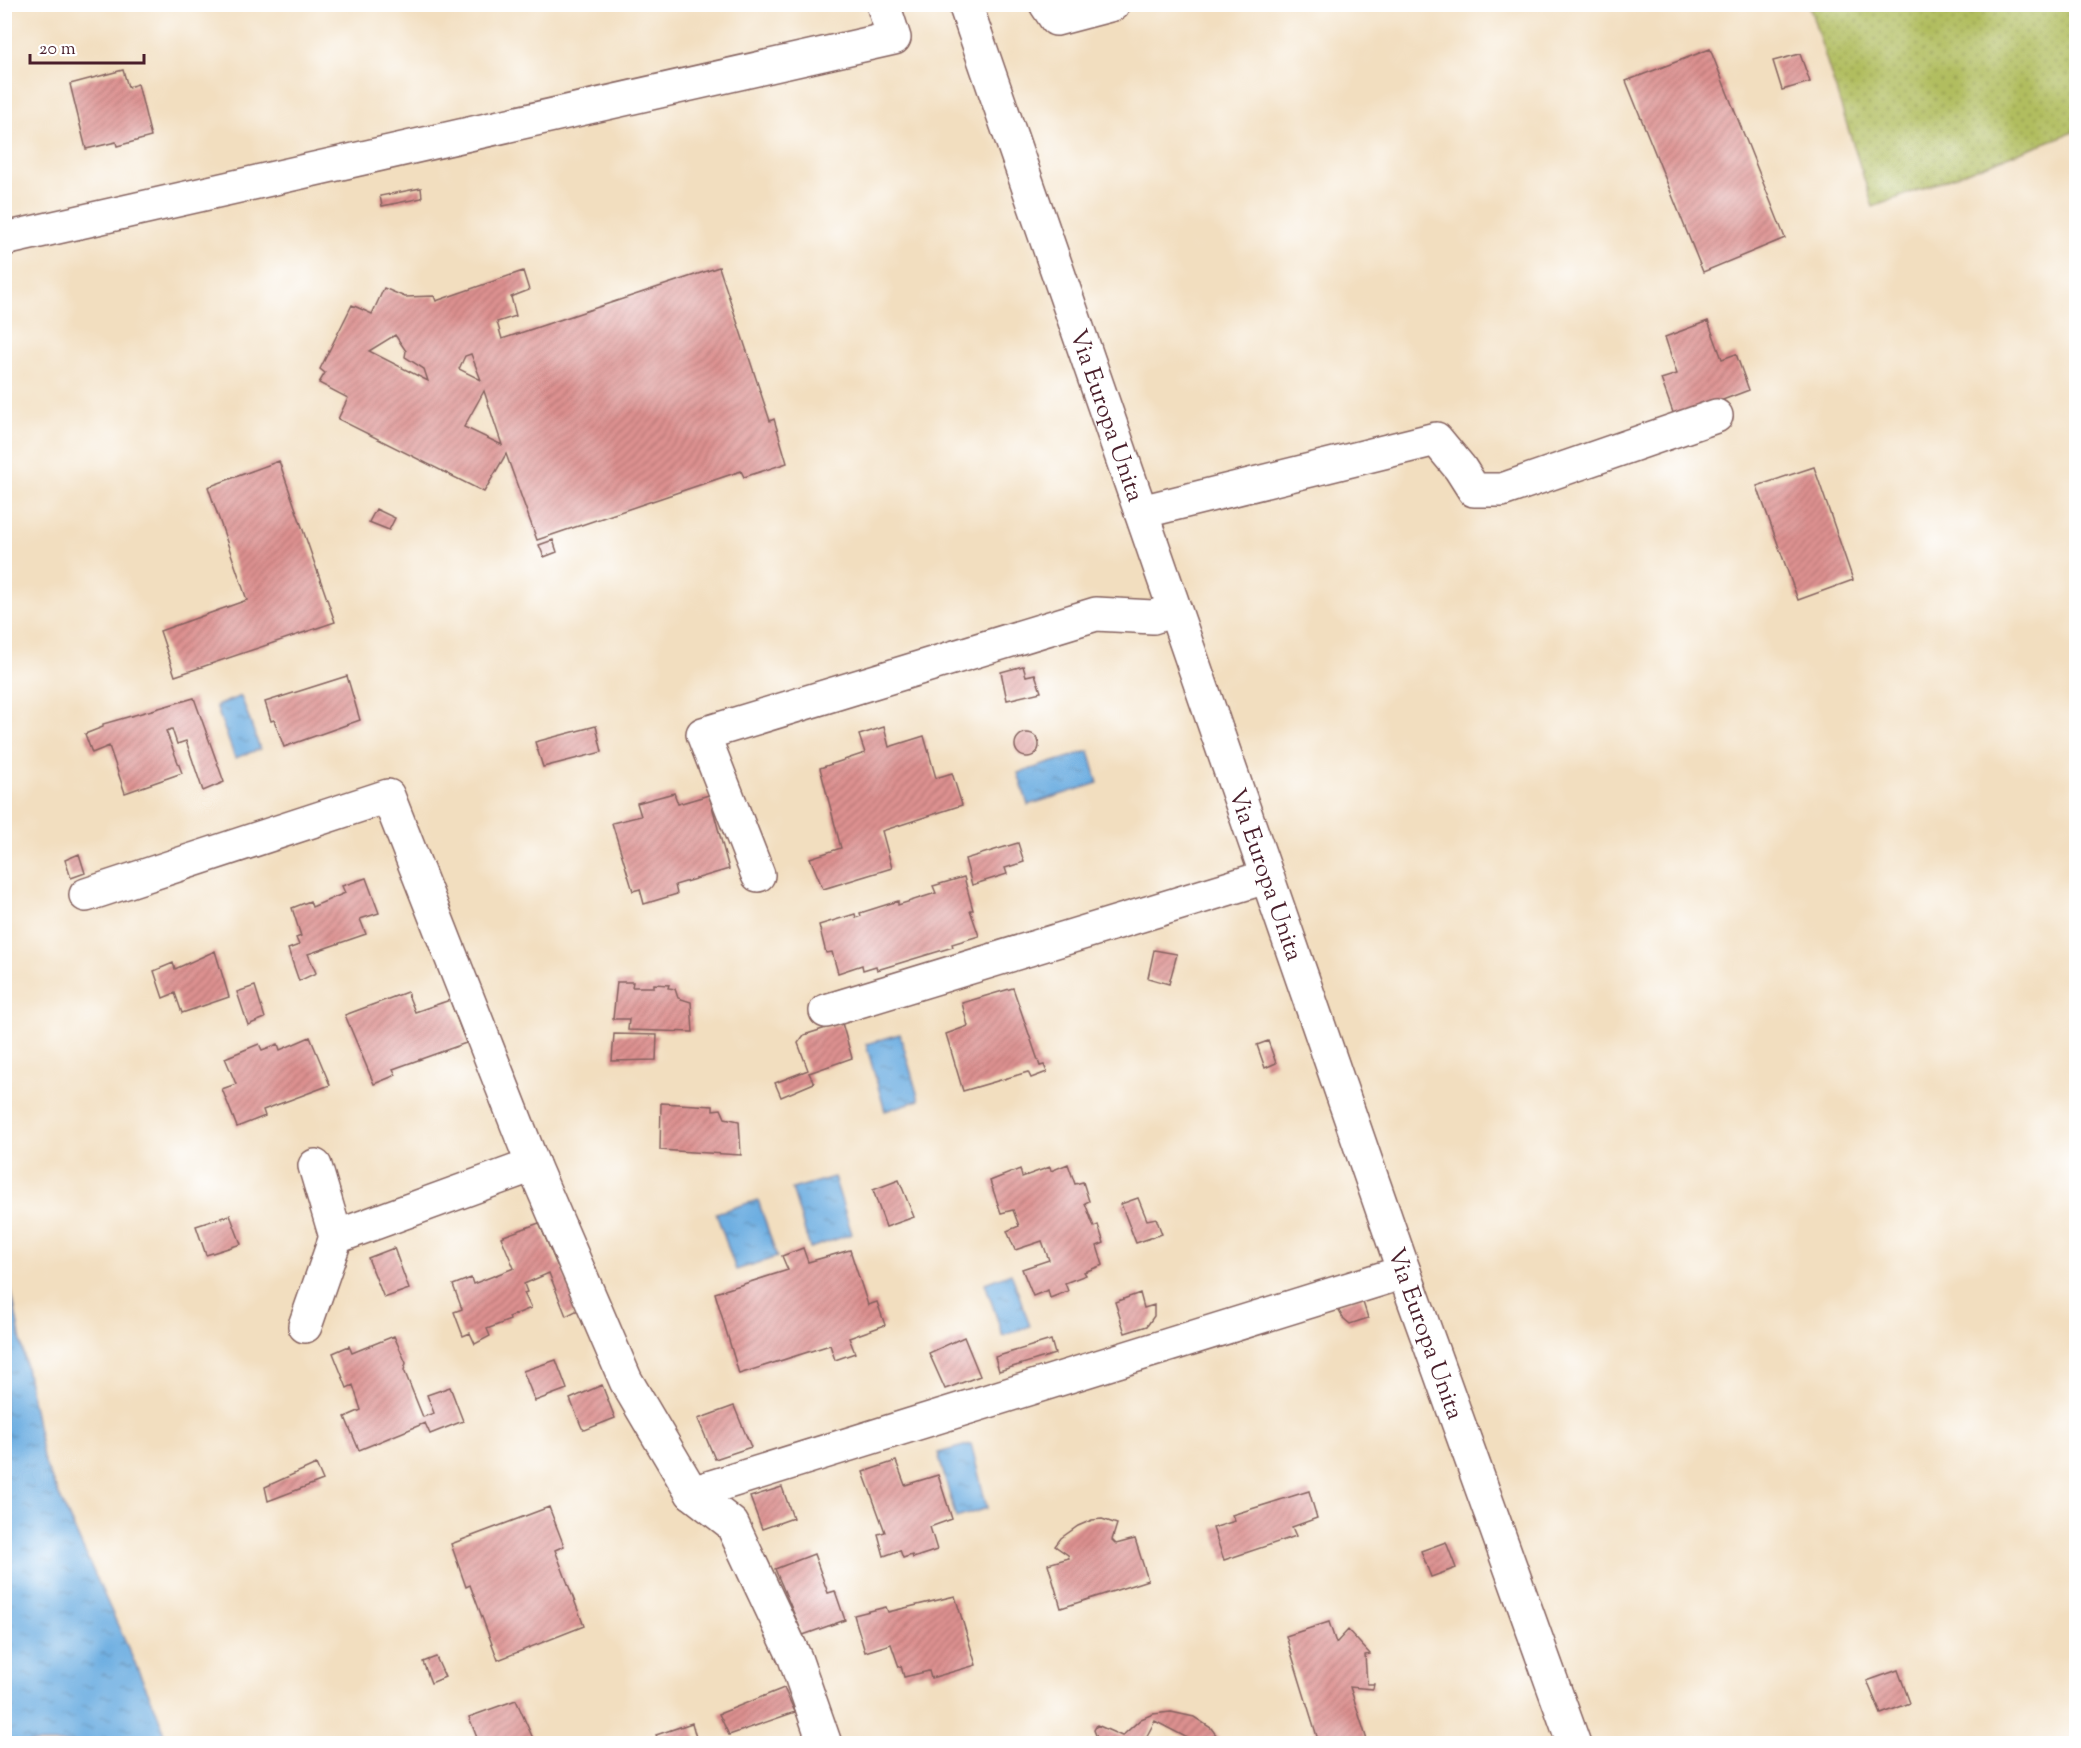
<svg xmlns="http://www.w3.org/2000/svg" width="2081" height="1748" viewBox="0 0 2081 1748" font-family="'Sorts Mill Goudy',serif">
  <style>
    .grass { fill: url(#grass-dots); stroke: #7e6e45; stroke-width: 1.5 }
    .water { fill: url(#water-ripples); stroke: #5c6686; stroke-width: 1.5 }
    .building { fill: url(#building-hatch); fill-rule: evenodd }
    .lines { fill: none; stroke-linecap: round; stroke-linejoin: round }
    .minor-casing { stroke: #85625f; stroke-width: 36 }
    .minor { stroke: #fff; stroke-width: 33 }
    .labels { text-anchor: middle; stroke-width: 4.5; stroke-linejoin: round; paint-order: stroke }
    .street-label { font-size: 24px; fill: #4a1f2b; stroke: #fff }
  </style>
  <defs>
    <pattern id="grass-dots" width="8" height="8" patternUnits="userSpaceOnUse" patternTransform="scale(1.5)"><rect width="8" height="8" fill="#b1bd5f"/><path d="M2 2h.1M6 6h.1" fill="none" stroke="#92994f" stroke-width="1.8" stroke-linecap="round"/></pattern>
    <pattern id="water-ripples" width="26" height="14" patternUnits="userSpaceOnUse" patternTransform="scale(1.5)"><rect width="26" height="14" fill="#6daee1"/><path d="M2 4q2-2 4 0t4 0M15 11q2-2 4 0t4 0" fill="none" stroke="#5c8db7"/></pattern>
    <pattern id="building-hatch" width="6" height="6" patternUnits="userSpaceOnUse" patternTransform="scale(1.5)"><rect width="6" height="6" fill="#dd9190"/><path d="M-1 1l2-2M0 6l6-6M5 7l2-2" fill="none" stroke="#b57676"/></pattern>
  </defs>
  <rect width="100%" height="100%" fill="#fff"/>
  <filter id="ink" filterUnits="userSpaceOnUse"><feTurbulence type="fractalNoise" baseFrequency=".0167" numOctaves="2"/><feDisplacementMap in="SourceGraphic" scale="12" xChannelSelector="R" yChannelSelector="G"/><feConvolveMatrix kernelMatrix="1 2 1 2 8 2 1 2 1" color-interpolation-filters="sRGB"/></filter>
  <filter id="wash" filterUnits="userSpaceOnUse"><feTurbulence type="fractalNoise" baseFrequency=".008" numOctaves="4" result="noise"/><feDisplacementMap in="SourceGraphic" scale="24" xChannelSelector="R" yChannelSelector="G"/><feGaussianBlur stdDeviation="1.35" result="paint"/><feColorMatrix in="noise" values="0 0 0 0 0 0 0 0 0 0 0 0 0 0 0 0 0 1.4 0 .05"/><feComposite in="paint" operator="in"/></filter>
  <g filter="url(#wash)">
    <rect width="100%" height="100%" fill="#f2debf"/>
    <!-- grass -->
    <path class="grass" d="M1809,5H2076V131L1873,207Z"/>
    <!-- water -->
    <path class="water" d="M241,696L260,749L235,758L216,706Z
      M1089,751L1098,783L1028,805L1018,773Z
      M900,1034L919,1100L885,1111L866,1044Z
      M834,1177L852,1234L810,1248L792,1189Z
      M758,1200L777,1257L736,1270L716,1213Z
      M4,1252L44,1462L157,1712L167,1743H5Z
      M1011,1273L1030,1326L1003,1336L985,1283Z
      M971,1444L987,1508L956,1518L938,1453Z"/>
    <g id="blocks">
      <!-- building -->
      <path class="building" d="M1710,49L1785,238L1703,272L1626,81Z
        M1800,54L1810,82L1782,90L1773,61Z
        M123,70L128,87L138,84L151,137L117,146L116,142L86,149L70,84Z
        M421,188L422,198L382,206L380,196Z
        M719,267L770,421L774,419L787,463L744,477L741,471L537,540L506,454L484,492L338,419L348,398L319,383L325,373L320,369L352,305L372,314L384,288L405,297L434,296L436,301L523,271L529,290L511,297L516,316L497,322L502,339ZM395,335L406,351L405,357L424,369L428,381L369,351ZM471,354L481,380L459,369L465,356ZM484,391L502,445L464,427Z
        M1708,321L1722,359L1736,354L1749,390L1675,418L1661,379L1677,374L1665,337Z
        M279,461L335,622L175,676L160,631L247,600L208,487Z
        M1814,467L1853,580L1798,600L1757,486Z
        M376,509L395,518L389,530L369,522Z
        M553,540L557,552L544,557L539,545Z
        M1023,666L1026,676L1035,674L1041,692L1007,700L1001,672Z
        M347,676L360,720L284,747L274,720L271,721L265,702Z
        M194,698L224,782L203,791L186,741L177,744L172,729L166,731L182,773L125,793L109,746L92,753L85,734L103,727V724Z
        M596,726L602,752L543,767L535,742Z
        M884,727L889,747L924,736L936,778L952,773L962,805L882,831L892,868L823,889L810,858L841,848L820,768L865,753L859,735Z
        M1015 745a12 12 0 1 1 24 0a12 12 0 1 1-24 0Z
        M674,793L678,804L709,795L729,869L675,885L677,894L644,904L640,889L633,891L612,823L641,816L637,803Z
        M1018,843L1024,862L1005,868L1007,874L972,885L965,859Z
        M79,854L85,873L71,878L65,860Z
        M964,877L973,910H970L979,936L952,944L953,947L877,970L876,966L863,970L862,965L838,973L832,952L826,953L819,925L855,914L856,918L861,916L860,913L898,901V905L936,893L933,886Z
        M366,878L379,913L360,919L366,934L308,954L316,973L299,981L288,949L299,945L296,938L301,936L292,908L310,901L312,907L345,893L342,886Z
        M1154,950L1177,954L1169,984L1148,978Z
        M215,951L229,997L182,1013L175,993L163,998L154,971L173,963L175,969Z
        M617,982H633L632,987H654V984L669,985L668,988L675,989L678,998L691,1002L693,1032L628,1030L629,1019H613Z
        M255,986L265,1018L248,1025L237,992Z
        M1013,988L1040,1066L1044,1065L1047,1072L1031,1078L1028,1072L963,1091L946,1034L968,1026L962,1003Z
        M407,992L415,1012L450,1000L466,1043L393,1069L396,1075L374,1084L345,1015Z
        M842,1023L852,1058L809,1073L814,1083L781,1097L775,1083L808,1070L798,1043L804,1035Z
        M614,1034L657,1035L656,1060L612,1061Z
        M310,1037L330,1085L263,1110L265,1116L237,1127L222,1089L236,1084L225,1058L259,1044L262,1050L278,1044L280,1050Z
        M1268,1041L1276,1063L1265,1068L1257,1045Z
        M661,1103L713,1106V1110L721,1109L725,1118L739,1121L741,1155L660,1150Z
        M1068,1164L1075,1184L1083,1182L1089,1201L1085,1203L1094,1227L1098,1225L1104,1243L1097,1246L1103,1265L1084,1272L1086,1275L1065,1283L1068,1291L1050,1298L1048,1290L1033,1296L1022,1269L1049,1260L1042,1241L1015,1250L1007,1231L1019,1226L1013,1210L1001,1213L990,1181L1020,1169L1022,1177L1050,1167L1051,1171Z
        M899,1180L914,1217L886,1227L873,1190Z
        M1138,1198L1147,1220L1156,1218L1162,1234L1136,1243L1121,1204Z
        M230,1215L241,1244L206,1255L196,1226Z
        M539,1223L557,1265L561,1264L578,1310L566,1316L549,1273L524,1284L527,1292L524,1293L531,1308L509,1317L510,1320L487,1329L490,1336L475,1344L470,1333L463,1336L454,1312L462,1309L453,1285L471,1278L473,1284L514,1268L501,1237Z
        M394,1248L409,1289L384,1298L368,1258Z
        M803,1248L808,1262L850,1250L868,1305L877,1302L885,1325L849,1338L855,1353L835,1360L830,1345L739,1374L715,1293L788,1270L782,1256Z
        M1140,1293L1144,1308L1154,1305V1316L1147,1326L1125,1333L1115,1302Z
        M1361,1296L1368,1318L1350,1324L1343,1318L1339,1311V1304Z
        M394,1336L406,1363L404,1370L423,1417L434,1413L427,1395L450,1387L463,1421L430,1434L425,1423L359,1450L345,1417L361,1410L353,1385L347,1388L333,1353L349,1346L352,1353Z
        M964,1337L980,1376L945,1389L929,1353Z
        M1051,1340L1055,1354L999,1371L995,1357Z
        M556,1360L567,1389L535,1401L523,1371Z
        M602,1385L615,1418L585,1430L582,1428L570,1399Z
        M734,1406L751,1447L715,1459L698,1419Z
        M896,1461L905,1485L938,1475L952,1519L930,1527L937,1550L913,1558L912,1555L903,1558L900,1550L884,1556L878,1534L885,1532L863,1472Z
        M316,1464L323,1480L268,1501L265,1487Z
        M782,1487L793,1518L762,1529L750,1497Z
        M1309,1491L1317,1518L1292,1527L1296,1536L1224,1560L1213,1528L1235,1521L1232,1515Z
        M549,1507L564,1546L555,1550L584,1626L498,1660L470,1585L466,1587L451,1544Z
        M1102,1519L1117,1524L1112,1540L1116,1544L1135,1539L1148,1580L1061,1608L1048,1564L1069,1558L1068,1555L1055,1546L1061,1538L1078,1526L1092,1520Z
        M1446,1542L1456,1568L1431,1577L1421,1551Z
        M814,1554L828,1593L835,1591L845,1620L803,1635L775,1569Z
        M955,1596L976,1665L931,1678L929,1671L904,1677L901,1666L899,1667L891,1644L865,1652L854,1615L886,1607L888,1612Z
        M1329,1622L1336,1643L1348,1630L1370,1654L1365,1655L1367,1684H1374L1373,1689L1350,1687L1368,1743H1319L1286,1636Z
        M436,1657L445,1677L431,1683L423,1662Z
        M1898,1670L1910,1703L1881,1714L1867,1681Z
        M784,1688L795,1712L729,1735L719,1714Z
        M516,1700L535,1743H479L469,1717Z
        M1171,1712L1194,1717L1211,1728L1222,1743H1197L1155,1721L1143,1743H1099L1094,1730L1097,1725L1122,1736L1141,1719L1153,1714Z
        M692,1723L697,1741L692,1743H672L671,1741L660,1743L656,1735Z"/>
    </g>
  </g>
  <g filter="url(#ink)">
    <use href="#blocks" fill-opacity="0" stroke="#85625f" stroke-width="1.5"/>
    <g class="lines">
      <!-- minor casing -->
      <g class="minor-casing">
        <g id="minor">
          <path id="s1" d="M965,4L1404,1272L1574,1744"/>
          <path d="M1046,4L1056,19L1113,4"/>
          <path d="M9,238L894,38L883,4"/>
          <path d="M1141,512L1436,439L1460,468L1474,490H1502L1716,416"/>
          <path d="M758,875L703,734L1096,614L1153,617L1174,610"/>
          <path d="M86,895L388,796L533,1165L626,1381L692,1493L732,1524L795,1658L825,1744"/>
          <path d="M826,1011L1266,877"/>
          <path d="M315,1166L336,1237L533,1165"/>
          <path d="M305,1326L336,1237"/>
          <path d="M692,1493L1404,1272"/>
        </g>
      </g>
      <!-- minor -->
      <use href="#minor" class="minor"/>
    </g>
  </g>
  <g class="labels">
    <!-- street labels -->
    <g class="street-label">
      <text dy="8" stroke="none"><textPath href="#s1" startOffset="435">Via Europa Unita</textPath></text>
      <text dy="8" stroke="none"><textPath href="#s1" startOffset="921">Via Europa Unita</textPath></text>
      <text dy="8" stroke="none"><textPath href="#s1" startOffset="1407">Via Europa Unita</textPath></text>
    </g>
  </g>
  <!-- margin -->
  <rect width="2081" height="1748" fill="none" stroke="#fff" stroke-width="24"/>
  <!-- scale -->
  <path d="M30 54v9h114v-9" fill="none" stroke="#4a1f2b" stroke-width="3"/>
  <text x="39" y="54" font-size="18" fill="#4a1f2b" stroke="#ffffff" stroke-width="4.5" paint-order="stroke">20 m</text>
</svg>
